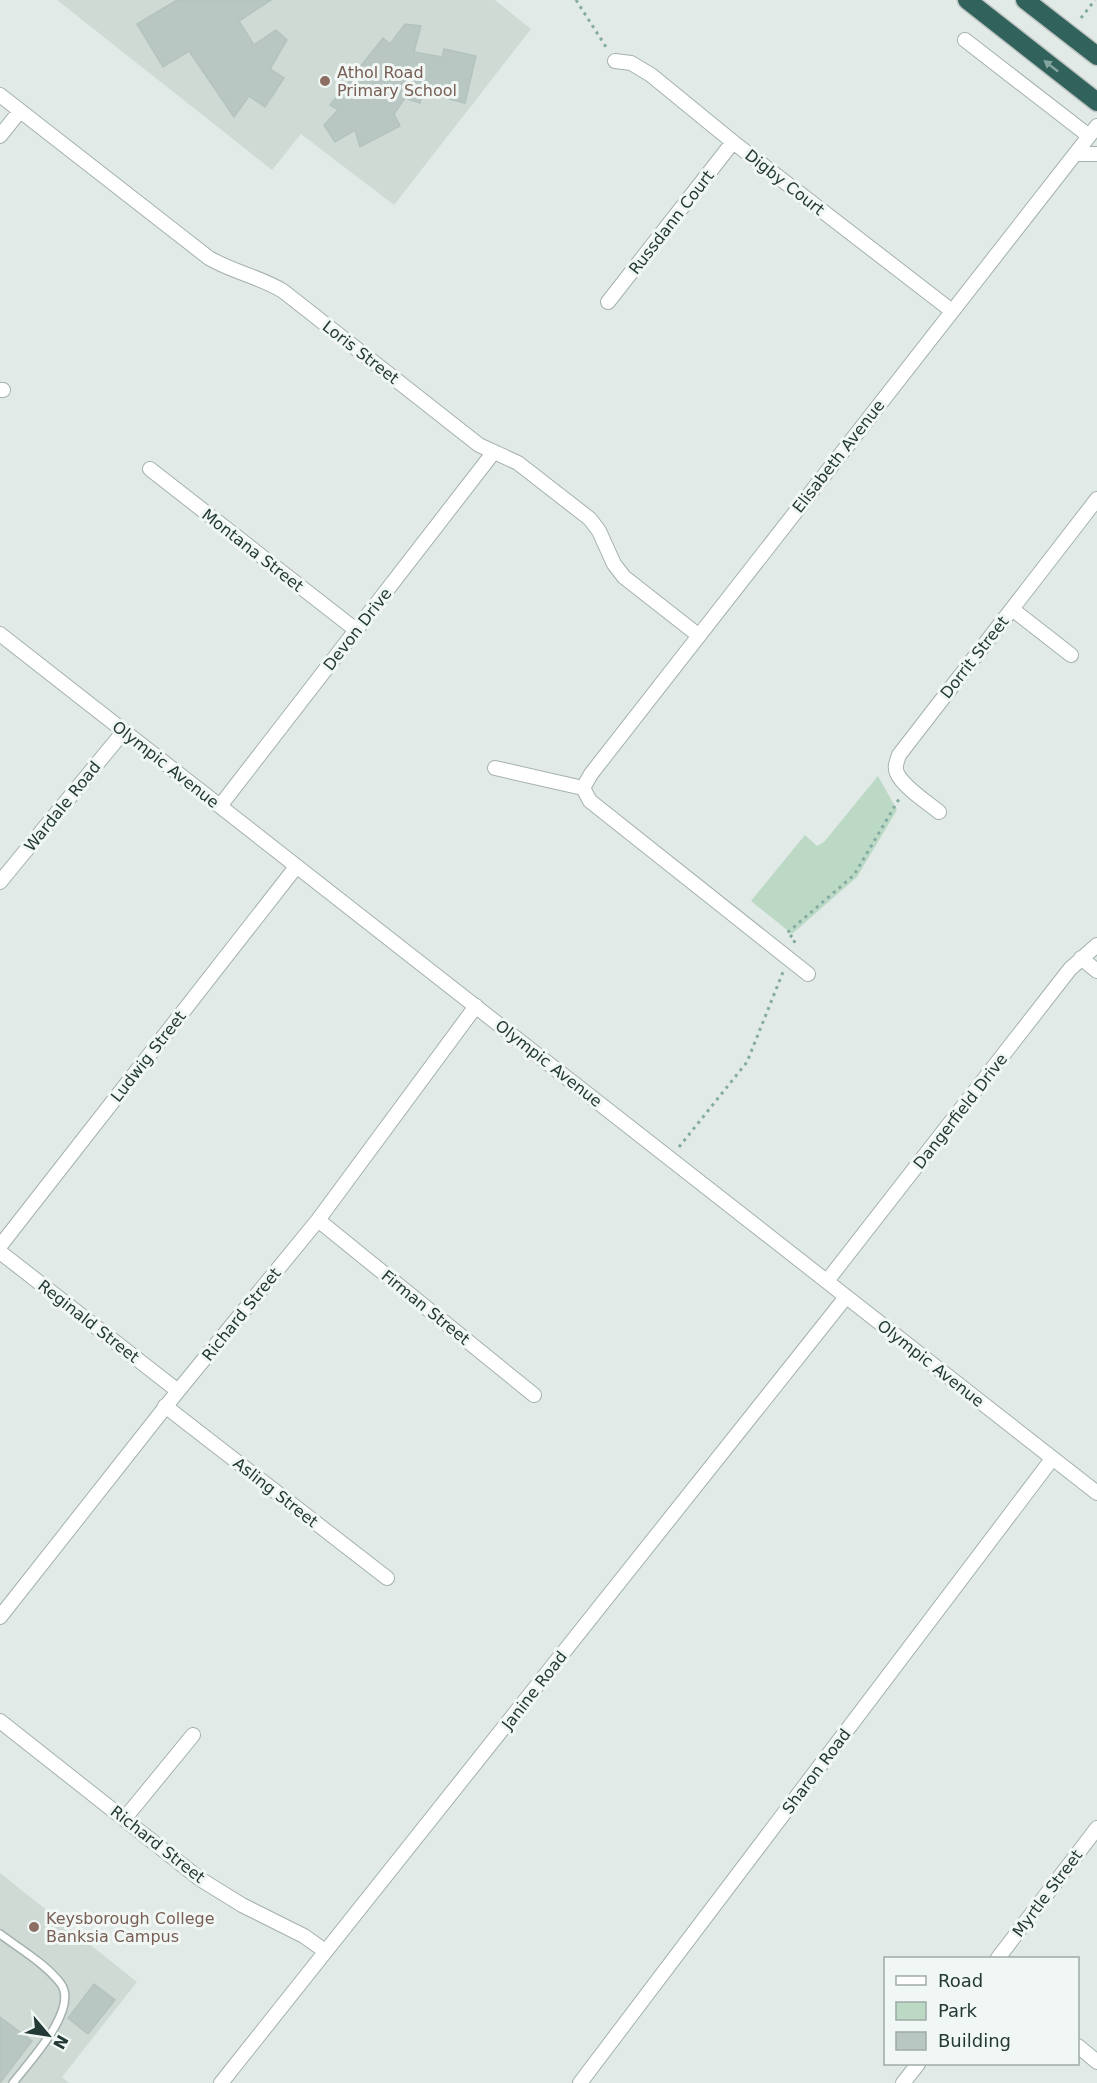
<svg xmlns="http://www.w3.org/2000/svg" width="1097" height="2083" viewBox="0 0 1097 2083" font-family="'DejaVu Sans',sans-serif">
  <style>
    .built { fill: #cfdad5 }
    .green { fill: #bbd9c5 }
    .building { fill: #b9c7c3; stroke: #b4c3be; stroke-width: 1.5 }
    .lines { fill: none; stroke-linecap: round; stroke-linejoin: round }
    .lane-casing { stroke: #a4b1ad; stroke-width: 10 }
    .street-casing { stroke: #a4b1ad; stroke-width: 16 }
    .highway-casing { stroke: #bdc4c2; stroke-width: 21 }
    .path { stroke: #84aba1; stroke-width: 3; stroke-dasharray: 3 4.5; stroke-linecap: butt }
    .lane { stroke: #fff; stroke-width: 7 }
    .street { stroke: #fff; stroke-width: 14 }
    .highway { stroke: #31625c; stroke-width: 18 }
    .oneway { fill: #87a5a0 }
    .education-dot { fill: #8d6e63; stroke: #f1f7f4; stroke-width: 2 }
    .labels { text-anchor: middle; stroke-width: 6; stroke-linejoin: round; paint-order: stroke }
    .education-label { font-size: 16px; fill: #785e54; stroke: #f1f7f4; text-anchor: start }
    .street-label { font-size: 16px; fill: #233935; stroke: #f1f7f4 }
  </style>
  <rect width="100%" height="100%" fill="#e1eae6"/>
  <!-- built -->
  <path class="built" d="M57,0H495L531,29L394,205L301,134L272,170Z
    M0,1873L137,1982L62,2077L69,2083H0Z"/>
  <!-- green -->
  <path class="green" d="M878,776L897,810L857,877L792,934L751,901L805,835L817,846L824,842Z"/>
  <!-- building -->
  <path class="building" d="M177,0H271L239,21L254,45L276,30L287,40L270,69L284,78L265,107L249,96L234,117L189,51L163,67L137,24Z
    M405,24L421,26L414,52L442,57L444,49L476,56L465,103L423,92L420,103L405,98L394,114L400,126L360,147L355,130L335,142L324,125L338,110L330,105L383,38L390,44Z
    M94,1984L115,2000L88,2034L68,2018Z
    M0,2017L32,2041L0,2083Z"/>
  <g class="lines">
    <!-- lane casing -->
    <g class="lane-casing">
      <path id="lane" d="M0,1934C20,1949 46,1964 61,1984C79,2010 28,2063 13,2083"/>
    </g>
    <!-- street casing -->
    <g class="street-casing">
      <path id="street" d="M965,40L1089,136
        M615,61L631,63L651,75L733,142L952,311
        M0,95L209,258C233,272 260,277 283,291L479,445L518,463L590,519L599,531L614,564L624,577L698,635
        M0,136L20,111
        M1076,154H1097
        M608,302L733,142
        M0,390H3
        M150,469L356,630
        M1012,609L1071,655
        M0,634L1097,1493
        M495,768L583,788L590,801L808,974
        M583,788L591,774L1097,126
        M220,806L493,453
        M939,812C927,802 903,787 897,773C894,767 897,761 899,755L1097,499
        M0,882L124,731
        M1081,958L1097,971
        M318,1220L534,1395
        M0,1246L296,867
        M0,1252L178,1391
        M827,1281L1070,969L1097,945
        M165,1406L387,1578
        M0,1617L178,1391L318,1220L476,1006
        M0,1721L200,1879L242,1905L304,1936L325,1951
        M125,1818L193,1735
        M998,1958L1097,1828
        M1078,2046L1097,2062
        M221,2083L846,1297
        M580,2083L1052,1459
        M903,2083L918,2064"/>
    </g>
    <!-- highway casing -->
    <g class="highway-casing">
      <path id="highway" d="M967,0L1097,102
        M1025,0L1097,56"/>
    </g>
    <!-- path -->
    <path class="path" d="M576,0L608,50
      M1081,18L1095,0
      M794,943L795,939L787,933L854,875L899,799
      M679,1147L747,1062L783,972"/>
    <!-- lane -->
    <use href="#lane" class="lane"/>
    <!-- street -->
    <use href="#street" class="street"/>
    <!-- highway -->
    <use href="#highway" class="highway"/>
  </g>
  <!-- one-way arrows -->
  <defs><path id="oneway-solid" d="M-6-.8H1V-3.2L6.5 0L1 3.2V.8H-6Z" transform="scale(1.5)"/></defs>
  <use class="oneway" href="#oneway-solid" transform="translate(1051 66) rotate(-142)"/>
  <!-- markers -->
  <g class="education-dot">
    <circle cx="325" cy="81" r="6"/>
    <circle cx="34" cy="1927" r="6"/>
  </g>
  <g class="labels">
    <!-- education labels -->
    <g class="education-label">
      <text x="337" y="78">Athol Road<tspan x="337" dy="18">Primary School</tspan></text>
      <text x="46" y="1924">Keysborough College<tspan x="46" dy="18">Banksia Campus</tspan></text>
    </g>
    <!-- street labels -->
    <g class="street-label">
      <text transform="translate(785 182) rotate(38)" y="6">Digby Court</text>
      <text transform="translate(671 222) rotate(-52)" y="6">Russdann Court</text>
      <text transform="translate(361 352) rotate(38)" y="6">Loris Street</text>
      <text transform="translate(838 456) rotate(-52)" y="6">Elisabeth Avenue</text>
      <text transform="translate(253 550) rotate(38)" y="6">Montana Street</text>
      <text transform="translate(357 629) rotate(-52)" y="6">Devon Drive</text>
      <text transform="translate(974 657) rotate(-52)" y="6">Dorrit Street</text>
      <text transform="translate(166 764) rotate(38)" y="6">Olympic Avenue</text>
      <text transform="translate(62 806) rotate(-51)" y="6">Wardale Road</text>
      <text transform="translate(148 1056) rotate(-52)" y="6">Ludwig Street</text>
      <text transform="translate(549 1063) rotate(38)" y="6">Olympic Avenue</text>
      <text transform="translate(960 1111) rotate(-52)" y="6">Dangerfield Drive</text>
      <text transform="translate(426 1307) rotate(39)" y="6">Firman Street</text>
      <text transform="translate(241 1314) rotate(-51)" y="6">Richard Street</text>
      <text transform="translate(89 1321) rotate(38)" y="6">Reginald Street</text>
      <text transform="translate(931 1363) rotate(38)" y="6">Olympic Avenue</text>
      <text transform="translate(276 1492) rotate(38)" y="6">Asling Street</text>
      <text transform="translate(534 1690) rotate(-52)" y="6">Janine Road</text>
      <text transform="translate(816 1771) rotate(-53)" y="6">Sharon Road</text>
      <text transform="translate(158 1844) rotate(38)" y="6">Richard Street</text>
      <text transform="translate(1047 1893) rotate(-53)" y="6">Myrtle Street</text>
    </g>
  </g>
  <!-- legend -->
  <rect x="884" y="1957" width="195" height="108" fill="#f1f7f4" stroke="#9faba8" stroke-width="1.5"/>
  <rect x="896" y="1976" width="30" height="9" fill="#ffffff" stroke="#9faba8" stroke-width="1.5"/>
  <text x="938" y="1987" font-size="18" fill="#233935">Road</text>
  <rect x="896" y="2002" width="30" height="18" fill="#bbd9c5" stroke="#9faba8" stroke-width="1.5"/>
  <text x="938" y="2017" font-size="18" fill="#233935">Park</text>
  <rect x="896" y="2032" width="30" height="18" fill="#b9c7c3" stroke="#9faba8" stroke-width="1.5"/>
  <text x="938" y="2047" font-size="18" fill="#233935">Building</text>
  <!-- north arrow -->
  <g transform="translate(48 2035) rotate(119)" stroke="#f1f7f4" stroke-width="4.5" paint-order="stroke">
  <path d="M0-4.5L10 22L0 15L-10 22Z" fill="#233935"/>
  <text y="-9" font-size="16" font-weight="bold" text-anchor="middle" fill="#233935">N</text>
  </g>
</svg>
